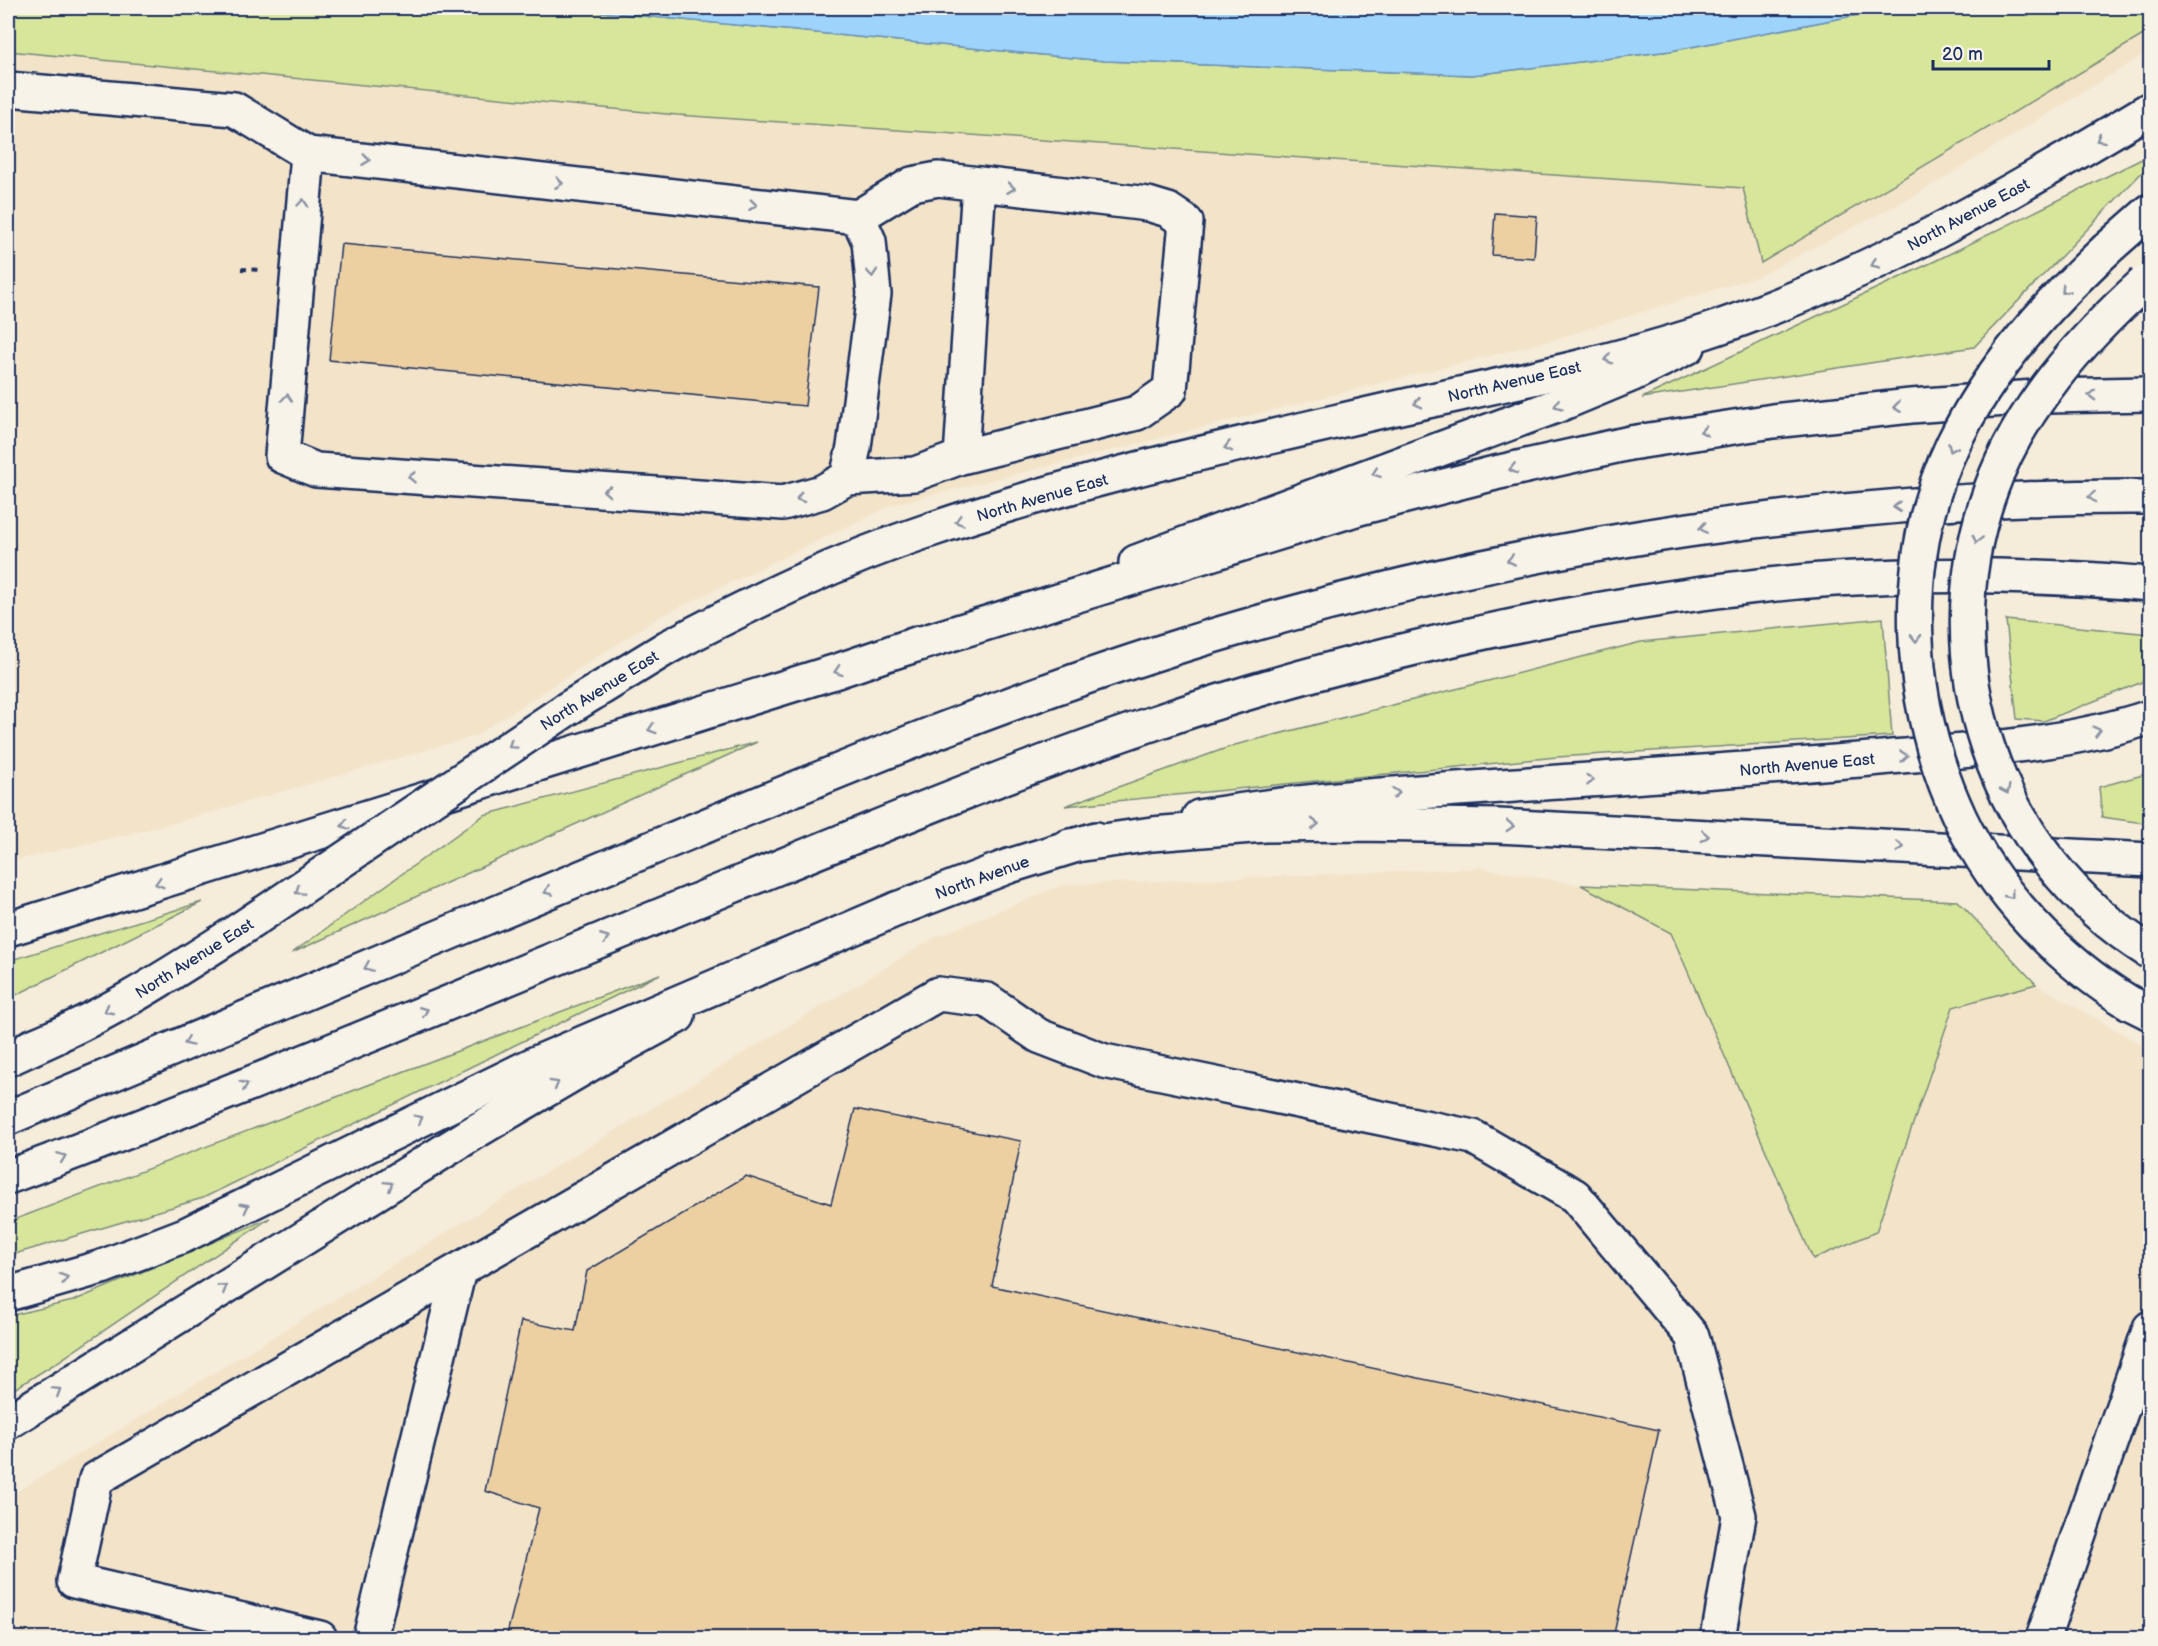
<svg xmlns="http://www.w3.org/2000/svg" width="2158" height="1646" viewBox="0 0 2158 1646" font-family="'Balsamiq Sans',sans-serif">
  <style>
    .built { fill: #f3e4c9 }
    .green { fill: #d7e69a; stroke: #798a7c; stroke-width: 1.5 }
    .water { fill: #9ed4fc; stroke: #6a92bd; stroke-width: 1.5 }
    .building { fill: #edd0a1; stroke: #1b2f5e; stroke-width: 1.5 }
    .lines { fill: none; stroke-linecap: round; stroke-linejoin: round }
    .minor-casing { stroke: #1b2f5e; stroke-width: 38 }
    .major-casing { stroke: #1b2f5e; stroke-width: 38 }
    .highway-casing { stroke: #1b2f5e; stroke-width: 38 }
    .path { stroke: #1b2f5e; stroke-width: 4; stroke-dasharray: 6 4.5; stroke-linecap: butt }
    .minor { stroke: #f7f3e8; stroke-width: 33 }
    .major { stroke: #f7f3e8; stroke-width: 33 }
    .highway { stroke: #f7f3e8; stroke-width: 33 }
    .minor-bridge-casing { stroke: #1b2f5e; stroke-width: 38; stroke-linecap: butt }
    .highway-bridge-casing { stroke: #1b2f5e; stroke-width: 38; stroke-linecap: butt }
    .minor-bridge { stroke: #f7f3e8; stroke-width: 33 }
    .highway-bridge { stroke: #f7f3e8; stroke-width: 33 }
    .oneway { stroke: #8991a3 }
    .labels { text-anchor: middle; stroke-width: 4.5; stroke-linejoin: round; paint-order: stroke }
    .street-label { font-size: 16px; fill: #1b2f5e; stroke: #f7f3e8 }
  </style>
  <rect width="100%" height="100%" fill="#f5ecda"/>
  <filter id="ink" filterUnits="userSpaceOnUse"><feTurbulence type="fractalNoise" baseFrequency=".0167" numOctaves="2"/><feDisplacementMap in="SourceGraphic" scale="12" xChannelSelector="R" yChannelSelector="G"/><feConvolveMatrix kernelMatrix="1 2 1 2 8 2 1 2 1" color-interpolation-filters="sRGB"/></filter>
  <g filter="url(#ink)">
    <!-- built -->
    <path class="built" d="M8,8H2150V51L1918,194L1759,276L1553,340L892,505L659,617L475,736L163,826L8,862Z
      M1481,868L1581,885L1671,933L1813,1259L1876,1232L1953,1007L2036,984L2150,1050V1638H8V1497L936,937L1062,885Z"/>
    <!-- green -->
    <path class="green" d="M8,8H560L1105,61L1472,75L1671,51L1862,14L1877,8H2150V31L1761,263L1743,188L677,115L8,51Z
      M2150,155V164L1974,347L1642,398L1935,261Z
      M1883,618L1892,736L1557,757L1065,806L1235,745L1641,642Z
      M2006,620L2150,634V679L2044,721L2017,719Z
      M757,742L292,953L484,815Z
      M2150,773V824L2102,817L2099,787Z
      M1581,885L1958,901L2036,984L1953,1007L1876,1232L1813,1259L1671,933Z
      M202,902L8,999V961Z
      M660,974L203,1198L8,1256V1222Z
      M270,1218L56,1363L8,1393V1316L73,1301Z"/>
    <!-- water -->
    <path class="water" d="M560,8H1877L1863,14L1670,51L1472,75L1105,61Z"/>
    <!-- building -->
    <path class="building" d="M1495,213L1537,216L1534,258L1492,255Z
      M341,244L819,287L805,406L329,360Z
      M855,1109L1021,1141L992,1286L1659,1430L1613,1638H506L539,1508L485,1491L521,1321L575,1331L587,1271L746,1176L831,1204Z"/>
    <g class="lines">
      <!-- minor casing -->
      <g class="minor-casing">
        <path id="minor" d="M8,89L234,109L308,154L858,217L912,184L938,179L1148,204L1168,210L1186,222L1170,390L1137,413L961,457L915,474L847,478
          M308,154L282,456L316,470L783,503L822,492L847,478L854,447L874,294L869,241L858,217
          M961,457L979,184
          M1136,562L1556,406L1633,374L1688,347
          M8,929L837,671L919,643
          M30,1047C101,1019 166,977 230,936
          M8,1422L478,1130L597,1060L678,1016
          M320,1638L74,1581L96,1479L938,994L987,1000L1039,1036L1104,1061L1473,1137L1575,1196L1692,1336L1739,1516L1718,1638
          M370,1638L459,1270
          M2043,1638L2150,1328"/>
      </g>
      <!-- major casing -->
      <g class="major-casing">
        <path id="major" d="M668,647C753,602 839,560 930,530C1073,481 1222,448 1369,414C1478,389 1589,369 1695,335C1860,282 2003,198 2150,109
          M1199,817C1299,800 1400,793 1501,786C1624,777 1747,770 1870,759C1964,750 2061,747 2150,717
          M897,909L1009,866L1096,839"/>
      </g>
      <!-- highway casing -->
      <g class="highway-casing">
        <path id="highway" d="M2107,249L2150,211
          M893,652L1359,508L1495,473L1630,443L1773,421L1911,406L2047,396L2150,394
          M1069,846L1152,834L1265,825L1354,824L1498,826L2150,860
          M2130,1003L2150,1013
          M8,1059L56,1037
          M8,1118C216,1030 424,943 633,856C831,773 1030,689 1236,629C1532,543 1842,495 2150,497
          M8,1177C251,1087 490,985 730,887C870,830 1009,772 1151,724C1276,681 1404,648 1533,622C1633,602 1733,586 1835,579C1940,573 2046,575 2150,584
          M8,1294L102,1267L185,1235L534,1064L897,909"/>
      </g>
      <!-- path -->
      <path class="path" d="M241,269L262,270"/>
      <!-- minor -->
      <use href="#minor" class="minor"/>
      <!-- major -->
      <use href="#major" class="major"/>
      <!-- highway -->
      <use href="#highway" class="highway"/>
      <!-- minor-bridge casing -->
      <g class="minor-bridge-casing">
        <path id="minor-bridge" d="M230,936L567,709L668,647"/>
      </g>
      <!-- highway-bridge casing -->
      <g class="highway-bridge-casing">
        <path id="highway-bridge" d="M2107,249C2046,306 1990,368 1953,444C1898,560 1906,703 1960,818C1996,894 2059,960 2130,1003
          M2144,283C2081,340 2020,408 1991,489C1928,662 1994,855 2150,952"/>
      </g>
      <!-- minor-bridge -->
      <use href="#minor-bridge" class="minor-bridge"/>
      <!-- highway-bridge -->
      <use href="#highway-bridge" class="highway-bridge"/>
    </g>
    <!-- one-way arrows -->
    <defs><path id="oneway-chevron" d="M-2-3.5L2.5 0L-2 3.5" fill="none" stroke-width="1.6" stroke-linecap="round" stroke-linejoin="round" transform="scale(1.5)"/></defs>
    <g class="oneway">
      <use href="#oneway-chevron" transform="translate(2100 139) rotate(149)"/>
      <use href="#oneway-chevron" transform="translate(366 160) rotate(7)"/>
      <use href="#oneway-chevron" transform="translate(559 183) rotate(7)"/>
      <use href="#oneway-chevron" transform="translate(1011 188) rotate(7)"/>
      <use href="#oneway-chevron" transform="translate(303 203) rotate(-85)"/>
      <use href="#oneway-chevron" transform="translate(753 205) rotate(7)"/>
      <use href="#oneway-chevron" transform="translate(1875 264) rotate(155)"/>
      <use href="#oneway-chevron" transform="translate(872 273) rotate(85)"/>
      <use href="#oneway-chevron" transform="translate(2065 290) rotate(134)"/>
      <use href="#oneway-chevron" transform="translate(1608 359) rotate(166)"/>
      <use href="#oneway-chevron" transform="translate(2092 395) rotate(179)"/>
      <use href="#oneway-chevron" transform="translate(287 398) rotate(-85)"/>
      <use href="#oneway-chevron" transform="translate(1418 403) rotate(167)"/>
      <use href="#oneway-chevron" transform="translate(1558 405) rotate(158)"/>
      <use href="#oneway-chevron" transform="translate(1897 407) rotate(173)"/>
      <use href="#oneway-chevron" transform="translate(1704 431) rotate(171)"/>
      <use href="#oneway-chevron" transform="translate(1228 447) rotate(166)"/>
      <use href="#oneway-chevron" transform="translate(1952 448) rotate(114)"/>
      <use href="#oneway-chevron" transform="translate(1513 469) rotate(167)"/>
      <use href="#oneway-chevron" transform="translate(1376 473) rotate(160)"/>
      <use href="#oneway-chevron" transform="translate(412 477) rotate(-176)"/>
      <use href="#oneway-chevron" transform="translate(607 491) rotate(-176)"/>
      <use href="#oneway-chevron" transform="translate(2092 497) rotate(178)"/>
      <use href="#oneway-chevron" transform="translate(800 498) rotate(164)"/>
      <use href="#oneway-chevron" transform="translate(1897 507) rotate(175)"/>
      <use href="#oneway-chevron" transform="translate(959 521) rotate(163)"/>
      <use href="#oneway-chevron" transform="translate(1703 528) rotate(172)"/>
      <use href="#oneway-chevron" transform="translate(1977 539) rotate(104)"/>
      <use href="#oneway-chevron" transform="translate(1511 560) rotate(169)"/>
      <use href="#oneway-chevron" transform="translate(1916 638) rotate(89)"/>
      <use href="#oneway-chevron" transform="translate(838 671) rotate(162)"/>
      <use href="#oneway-chevron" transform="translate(652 729) rotate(163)"/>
      <use href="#oneway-chevron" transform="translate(2097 731) rotate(-14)"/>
      <use href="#oneway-chevron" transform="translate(512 745) rotate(146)"/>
      <use href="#oneway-chevron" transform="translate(1904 756) rotate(-5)"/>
      <use href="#oneway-chevron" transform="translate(1590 780) rotate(-4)"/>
      <use href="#oneway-chevron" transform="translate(2006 790) rotate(65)"/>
      <use href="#oneway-chevron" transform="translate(1396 793) rotate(-4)"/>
      <use href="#oneway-chevron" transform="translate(1315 824) rotate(-1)"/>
      <use href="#oneway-chevron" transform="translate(345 825) rotate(163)"/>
      <use href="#oneway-chevron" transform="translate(1510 826) rotate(3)"/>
      <use href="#oneway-chevron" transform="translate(1705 836) rotate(3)"/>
      <use href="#oneway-chevron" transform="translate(1900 847) rotate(3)"/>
      <use href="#oneway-chevron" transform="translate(159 883) rotate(163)"/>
      <use href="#oneway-chevron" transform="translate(299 891) rotate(146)"/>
      <use href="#oneway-chevron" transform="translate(548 891) rotate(157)"/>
      <use href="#oneway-chevron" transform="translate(2010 895) rotate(51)"/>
      <use href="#oneway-chevron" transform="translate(605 938) rotate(-22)"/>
      <use href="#oneway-chevron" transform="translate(368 967) rotate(157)"/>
      <use href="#oneway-chevron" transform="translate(108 1010) rotate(152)"/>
      <use href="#oneway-chevron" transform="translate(424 1011) rotate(-22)"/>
      <use href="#oneway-chevron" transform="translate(188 1042) rotate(157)"/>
      <use href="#oneway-chevron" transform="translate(555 1084) rotate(-30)"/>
      <use href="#oneway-chevron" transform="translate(244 1085) rotate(-22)"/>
      <use href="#oneway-chevron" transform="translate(419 1119) rotate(-27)"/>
      <use href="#oneway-chevron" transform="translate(62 1157) rotate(-21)"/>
      <use href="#oneway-chevron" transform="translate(389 1185) rotate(-32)"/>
      <use href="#oneway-chevron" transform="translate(245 1207) rotate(-27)"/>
      <use href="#oneway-chevron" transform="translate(64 1278) rotate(-16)"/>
      <use href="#oneway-chevron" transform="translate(223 1288) rotate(-32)"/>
      <use href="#oneway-chevron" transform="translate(57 1391) rotate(-32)"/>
    </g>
  </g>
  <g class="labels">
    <!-- street labels -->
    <g class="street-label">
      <text transform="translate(1968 214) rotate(-28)" y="6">North Avenue East</text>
      <text transform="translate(1514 381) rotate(-13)" y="6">North Avenue East</text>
      <text transform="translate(1042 497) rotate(-16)" y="6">North Avenue East</text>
      <text transform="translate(599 690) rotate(-32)" y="6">North Avenue East</text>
      <text transform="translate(1807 764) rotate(-5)" y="6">North Avenue East</text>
      <text transform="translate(982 877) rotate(-20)" y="6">North Avenue</text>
      <text transform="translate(194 958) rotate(-32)" y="6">North Avenue East</text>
    </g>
  </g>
  <!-- margin -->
  <rect width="2158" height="1646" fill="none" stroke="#f7f3e8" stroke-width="30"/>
  <rect x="15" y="15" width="2128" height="1616" fill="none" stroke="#1b2f5e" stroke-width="2" filter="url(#ink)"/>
  <!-- scale -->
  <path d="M1933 60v9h116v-9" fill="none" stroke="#1b2f5e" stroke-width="3"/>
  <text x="1942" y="60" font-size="18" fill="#1b2f5e" stroke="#f7f3e8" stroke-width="4.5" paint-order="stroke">20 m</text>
</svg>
